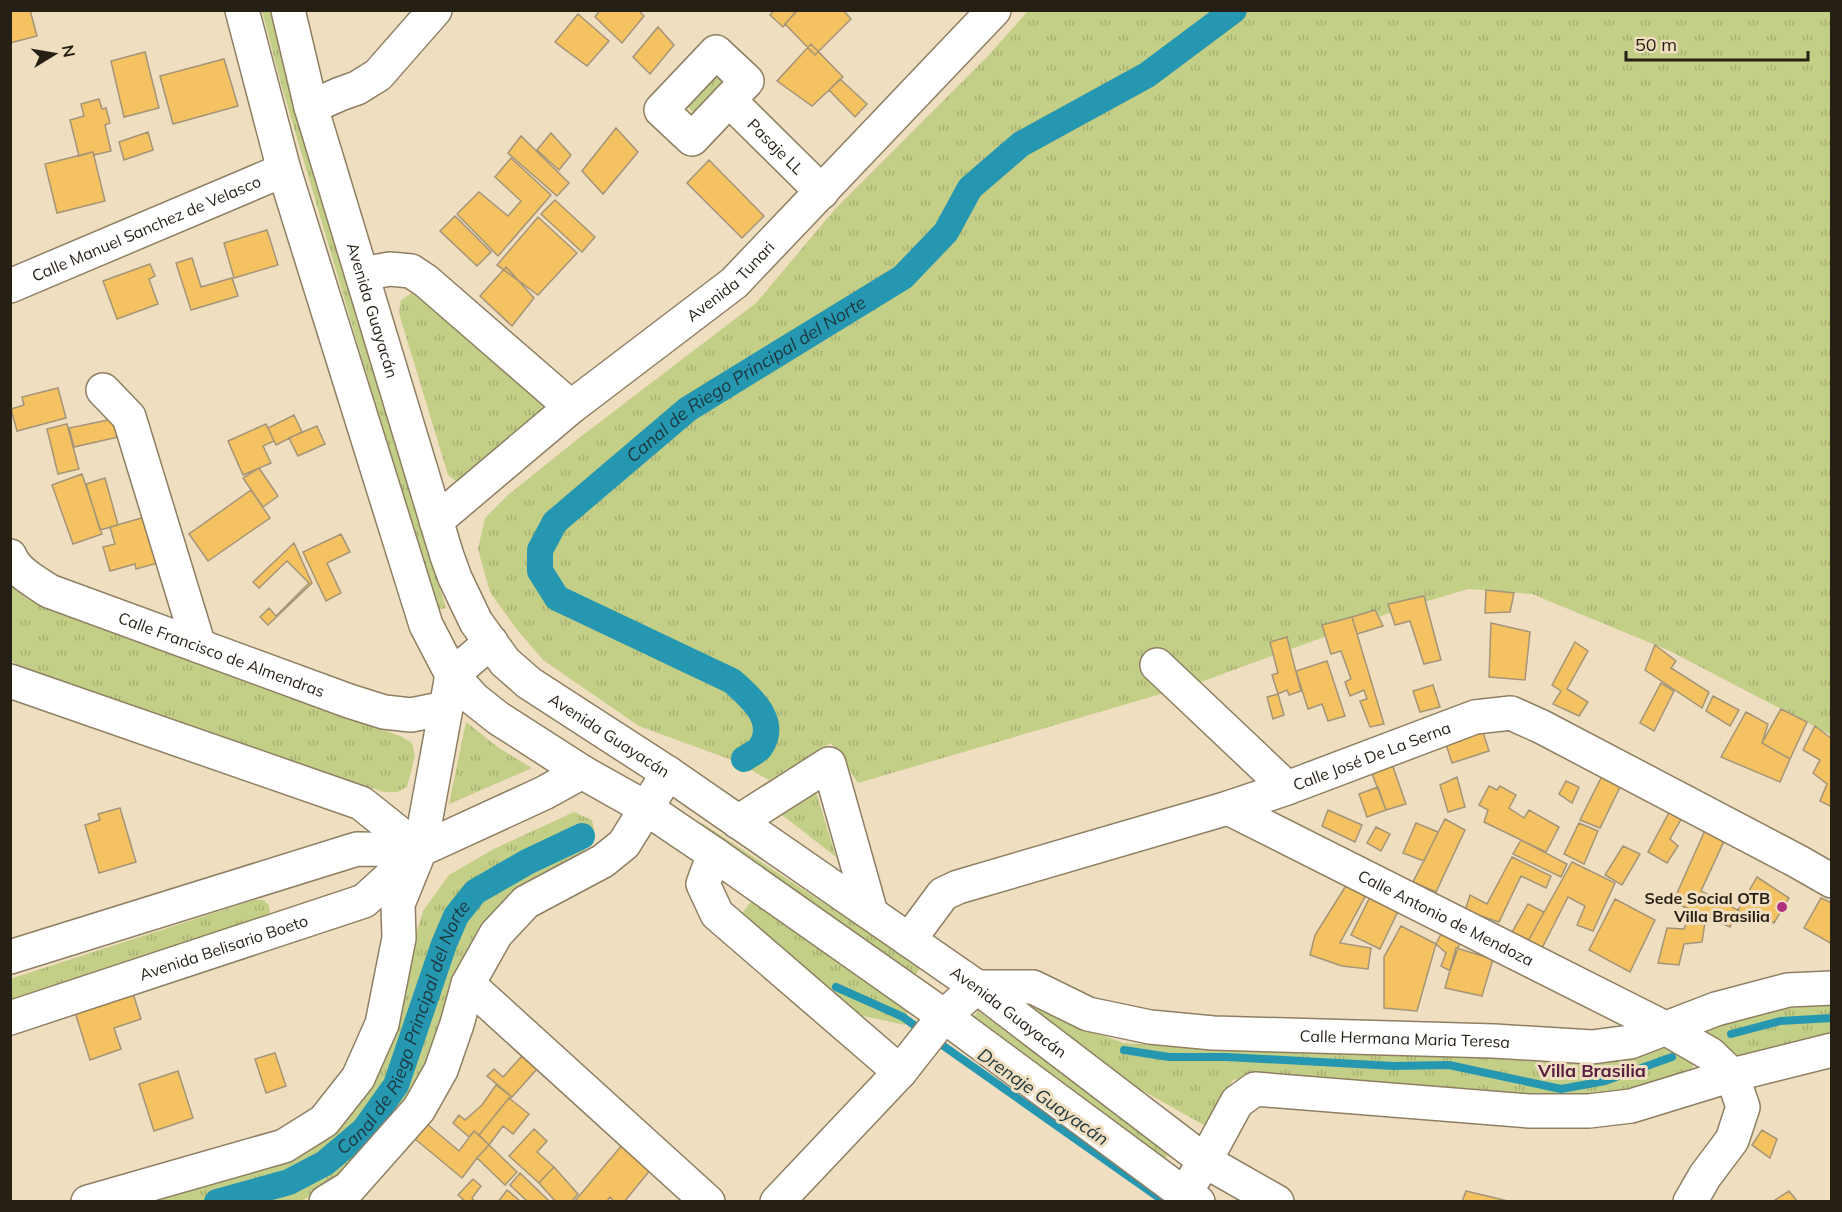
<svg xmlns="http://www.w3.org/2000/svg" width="1842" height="1212" viewBox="0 0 1842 1212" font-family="Mulish,sans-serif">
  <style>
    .grass { fill: url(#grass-tufts) }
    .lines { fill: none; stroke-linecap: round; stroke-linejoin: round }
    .stream { stroke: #2697b1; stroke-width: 8 }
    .canal { stroke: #2697b1; stroke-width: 26 }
    .building { fill: #f4c260; stroke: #a49478; stroke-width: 1.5 }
    .minor-casing { stroke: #8e7f63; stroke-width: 36 }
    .major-casing { stroke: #8e7f63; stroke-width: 36 }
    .minor { stroke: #fff; stroke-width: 33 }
    .major { stroke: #fff; stroke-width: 33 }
    .poi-dot { fill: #af307f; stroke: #efdec0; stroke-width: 2 }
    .labels { text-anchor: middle; stroke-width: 6; stroke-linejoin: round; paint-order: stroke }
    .street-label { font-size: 16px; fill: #251f14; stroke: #efdec0 }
    .poi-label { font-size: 16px; font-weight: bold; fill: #251f14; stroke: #efdec0; text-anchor: end }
    .water-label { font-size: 18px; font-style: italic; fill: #1e363c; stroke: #efdec0 }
    .neighbourhood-label { font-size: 18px; font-weight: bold; fill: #5a1d41; stroke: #efdec0 }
  </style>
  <defs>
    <pattern id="grass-tufts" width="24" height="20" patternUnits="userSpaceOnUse" patternTransform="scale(1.5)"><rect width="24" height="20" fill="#c3ce86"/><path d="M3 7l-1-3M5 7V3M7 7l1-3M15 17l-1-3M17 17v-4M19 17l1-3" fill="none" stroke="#a7b073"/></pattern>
  </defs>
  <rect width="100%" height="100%" fill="#efdec0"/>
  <!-- grass -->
  <path class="grass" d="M262,11H270L287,77L446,608L436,610L282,87Z
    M1028,11H1831V735L1670,651L1532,594L1468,589L1398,610L1198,683L858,783L831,743L769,780L737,762L639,726L543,660L515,627L490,592L478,549L485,518L508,495L579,438L756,303L836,208L988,56Z
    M715,67L728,79L695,114L682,101Z
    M413,292L424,293L541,402L545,410L466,482L456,481L448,475L399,313L401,300Z
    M10,585L27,599L57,613L400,736L412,743L415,756L407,787L397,792H384L48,678L19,666L11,660Z
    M466,722L499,748L532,768L449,804Z
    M815,789L836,857L777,811Z
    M574,812L592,820L595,835L584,851L538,881L402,1106L335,1184L301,1201L132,1202L295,1159L340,1125L408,961L423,911L449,875L494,849Z
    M702,823L921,967L916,974L698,830Z
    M754,898L908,1010L905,1025L850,1013L739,917Z
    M254,900H263L269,905L270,912L260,920L11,1001L10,979Z
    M1028,1005L1081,1028L1124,1043L1168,1046L1470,1054L1618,1061L1671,1044L1695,1061L1691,1071L1638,1088L1594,1096L1550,1097L1262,1073L1233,1080L1204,1125L1120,1078Z
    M1818,1005L1831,1006V1034C1811,1040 1751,1063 1733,1053C1722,1048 1712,1038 1703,1031L1773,1010Z
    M978,1011L1169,1153L1165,1159L973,1018Z"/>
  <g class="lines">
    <!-- stream -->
    <path class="stream" d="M836,987L903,1017L922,1031
      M1731,1034L1780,1021L1832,1018
      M935,1040L1165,1202
      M1124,1050L1169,1057H1226L1394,1066L1449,1065L1561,1089L1605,1081L1672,1057"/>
    <!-- canal -->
    <g class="canal">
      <path id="s1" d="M744,759C749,755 757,752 760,748C779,721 750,697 732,681L557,598L540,571V550L555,522L688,409L903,277L946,232L970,188L1021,144L1147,75L1234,10"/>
      <path id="s2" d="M217,1202L289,1182L325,1163L364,1130L396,1085L444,944L456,916L475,892L527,862L582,836"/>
    </g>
  </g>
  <!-- building -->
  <path class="building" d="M10,10H30L37,36L10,43Z
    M600,10H638L644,16L622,43L595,17Z
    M775,10H797L783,27L770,15Z
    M798,10H843L851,19L815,55L785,24Z
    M578,14L609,41L587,66L555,42Z
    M658,27L674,45L650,74L633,57Z
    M811,44L843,77L812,106L777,81Z
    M145,52L159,108L124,117L111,61Z
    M224,59L238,106L173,124L160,76Z
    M840,79L867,104L855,117L829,90Z
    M99,99L102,109L106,108L110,123L105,125L111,151L94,155L93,152L79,156L70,120L84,116L81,104Z
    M616,128L638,152L603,194L582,171Z
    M148,132L153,150L124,160L119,142Z
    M551,133L571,155L559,170L537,150Z
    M521,136L569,183L557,196L508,153Z
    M93,152L105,201L57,213L45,164Z
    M511,158L551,195L498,256L457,214L479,192L508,216L521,201L495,177Z
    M709,160L764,216L742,238L687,183Z
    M555,200L595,237L582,252L541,214Z
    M455,216L491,252L477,266L440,231Z
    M538,217L577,253L538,295L497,265Z
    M267,230L278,265L234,278L224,243Z
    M192,258L201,287L232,278L238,296L191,310L176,263Z
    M150,264L155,276L149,279L158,304L117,319L103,281Z
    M506,267L534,298L512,326L480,296Z
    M58,388L66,418L17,431L11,409L24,405L22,397Z
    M294,415L302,432L276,445L268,428Z
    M123,417L127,435L74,447L69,428Z
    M67,424L79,469L58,474L47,429Z
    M266,424L274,441L263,446L271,463L243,475L228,441Z
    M317,426L325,444L298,456L289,438Z
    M259,468L278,496L263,507L243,478Z
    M82,474L102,534L73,544L52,485Z
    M105,478L118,525L100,530L86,484Z
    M251,490L270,518L208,561L189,534Z
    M152,515L165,561L136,569L135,564L110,571L103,547L115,544L110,527Z
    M341,534L350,552L327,563L341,593L326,601L303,552Z
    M294,543L312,583L268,625L260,617L269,608L276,616L309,583L287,561L259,588L253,582Z
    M1486,590L1514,593L1510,612L1485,613Z
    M1424,596L1441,660L1424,664L1410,621L1395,625L1388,604Z
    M1375,610L1383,626L1357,634L1352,617Z
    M1352,617L1357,634L1384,724L1370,727L1360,701L1367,699L1364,690L1350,696L1345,682L1351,679L1341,651L1331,654L1322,625Z
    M1491,623L1530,632L1525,680L1489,677Z
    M1287,637L1301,691L1289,695L1287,690L1278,694L1272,675L1278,673L1270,642Z
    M1575,642L1588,651L1567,689L1588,702L1579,716L1553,704L1561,691L1552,685Z
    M1655,645L1676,661L1671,668L1709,692L1702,708L1645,670Z
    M1327,661L1345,716L1328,721L1322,704L1308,709L1296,671Z
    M1661,683L1674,691L1654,731L1640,723Z
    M1433,685L1440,707L1420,712L1413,691Z
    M1278,694L1284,715L1273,719L1267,697Z
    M1713,696L1739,710L1730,726L1706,711Z
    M1781,709L1807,722L1790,759L1762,743Z
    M1746,712L1768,724L1762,743L1790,759L1780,782L1721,757Z
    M1481,726L1489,751L1452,763L1444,738Z
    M1815,726L1832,739V807L1820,801L1827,784L1813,773L1820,760L1803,750Z
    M1392,764L1406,804L1386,810L1371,771Z
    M1604,772L1623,781L1600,828L1580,820Z
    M1457,777L1465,807L1448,812L1440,785Z
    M1566,781L1579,787L1572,803L1559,794Z
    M1489,786L1497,790L1500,786L1516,795L1509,808L1524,818L1529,810L1559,827L1546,852L1484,822L1488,810L1479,805Z
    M1378,787L1386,810L1367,817L1359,794Z
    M1672,807L1684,814L1670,839L1678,846L1667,863L1648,852Z
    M120,808L136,862L99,873L85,825L100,820L98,814Z
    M1328,810L1362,825L1355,842L1322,826Z
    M1445,819L1465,830L1436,892L1413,882Z
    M1416,823L1438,832L1424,861L1403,853Z
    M1579,823L1598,831L1584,864L1564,854Z
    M1376,827L1390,834L1381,851L1367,843Z
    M1706,828L1725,839L1701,891L1738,910L1730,927L1673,902Z
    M1521,840L1567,864L1561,877L1513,854Z
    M1623,846L1640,854L1622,885L1605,875Z
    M1512,857L1551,876L1546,888L1521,876L1499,922L1465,911L1470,895L1487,904Z
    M1572,862L1615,883L1593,931L1577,925L1585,906L1568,897L1541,950L1527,943Z
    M1757,877L1789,898L1774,923L1758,915L1753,921L1738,910Z
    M1347,884L1366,895L1340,943L1371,948L1368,969L1342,966L1310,955L1315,935Z
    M1370,897L1398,911L1380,949L1351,935Z
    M1821,898L1832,903V944L1804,928Z
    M1615,899L1655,920L1630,972L1589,950Z
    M1528,904L1544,912L1527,943L1511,934Z
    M1691,910L1706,916L1702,942L1684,944L1679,965L1658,963L1667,928L1684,929Z
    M1401,926L1436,944L1417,1011L1384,1008V957Z
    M1443,930L1460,942L1450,971L1441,966L1446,953L1436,944Z
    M1456,948L1493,959L1482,996L1445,988Z
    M132,990L141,1019L114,1028L121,1049L90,1060L74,1009Z
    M275,1053L286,1086L266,1093L255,1059Z
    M522,1056L537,1069L512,1097L487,1076L494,1069L503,1077Z
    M178,1071L193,1118L154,1131L139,1084Z
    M496,1085L512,1097L509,1098L479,1135L474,1131L469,1137L453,1123L459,1115L465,1120L482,1105Z
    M509,1098L529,1114L513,1134L503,1126L489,1145L479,1135Z
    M427,1124L459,1151L474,1131L489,1145L477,1158L462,1178L415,1139Z
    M534,1129L547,1141L537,1152L554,1167L539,1183L509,1156Z
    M1762,1130L1777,1139L1770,1158L1752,1145Z
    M489,1145L517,1172L505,1185L477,1158Z
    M622,1145L651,1169L624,1202H615L610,1197L606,1202H574Z
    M554,1167L578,1194L571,1202H556L539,1183Z
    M520,1173L548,1200L546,1202H528L510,1185Z
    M473,1179L481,1186L472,1198L475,1202H466L458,1195Z
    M507,1190L521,1202H498Z
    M1466,1191L1512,1202H1462Z
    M1789,1191L1798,1202H1772Z"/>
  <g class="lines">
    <!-- minor casing -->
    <g class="minor-casing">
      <g id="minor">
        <path d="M716,52L747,81L692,139L661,110Z"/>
        <path id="s3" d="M729,100L822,192"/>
        <path d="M311,107L340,94L357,88L378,75L435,10"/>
        <path d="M362,274L390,269L411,271L426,281L571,407"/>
        <path id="s4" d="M10,286L284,170"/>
        <path d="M103,390L129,417L199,646"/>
        <path id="s5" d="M436,521L571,407L734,283L994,10"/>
        <path id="s6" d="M10,556C16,572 36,582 49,591L349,701L384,712L411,715L446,708"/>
        <path d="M1157,665L1287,788"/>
        <path d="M10,681L361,803L420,850"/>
        <path id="s7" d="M1228,808L1665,1028L1710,1054L1732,1075L1743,1107L1732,1140L1705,1176L1690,1202"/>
        <path d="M738,822L829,764L871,913"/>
        <path d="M714,854L703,884L717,914L900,1072"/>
        <path id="s8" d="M909,940L943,894L958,887L1228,808L1287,788L1475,717L1511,713L1542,727L1797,861L1832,881"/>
        <path d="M10,957L357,849L420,850"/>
        <path d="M468,984L708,1202"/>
        <path id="s9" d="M10,1018L364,901L420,850L544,793L582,772"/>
        <path d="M1184,1194L1205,1161L1237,1102L1255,1089L1529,1111H1589L1631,1106L1732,1075L1832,1050"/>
        <path d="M88,1202L284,1146L324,1121L358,1078L382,1024L399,938L398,904L420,850L452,675L491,642"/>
        <path d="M326,1202L349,1188L419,1109L441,1070L457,1024L468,984L496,934L526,902L603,861L624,844L668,773"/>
        <path id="s10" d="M777,1202L900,1072L944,1016L977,987H1033L1088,1014L1150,1027L1213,1033L1494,1041L1592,1047L1630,1042L1716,1009L1788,990L1832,988"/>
      </g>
    </g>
    <!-- major casing -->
    <g class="major-casing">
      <g id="major">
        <path d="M242,10L284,170L426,625L452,675L474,699L498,718L582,772L646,808L714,854L944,1016L1184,1194L1198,1202"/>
        <path id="s11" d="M288,10L311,107L447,556L455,578L476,622L505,662L529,683L668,773L977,987L1205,1161L1277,1202"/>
      </g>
    </g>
    <!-- minor -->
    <use href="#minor" class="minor"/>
    <!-- major -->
    <use href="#major" class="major"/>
  </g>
  <!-- markers -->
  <circle class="poi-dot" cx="1782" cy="907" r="6"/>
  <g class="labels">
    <!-- street labels -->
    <g class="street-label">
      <text dy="6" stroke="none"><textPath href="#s3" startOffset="66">Pasaje LL</textPath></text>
      <text dy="6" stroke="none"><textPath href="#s4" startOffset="148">Calle Manuel Sanchez de Velasco</textPath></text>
      <text dy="6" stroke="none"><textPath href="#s5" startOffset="380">Avenida Tunari</textPath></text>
      <text dy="6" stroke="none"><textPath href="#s11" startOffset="312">Avenida Guayacán</textPath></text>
      <text dy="6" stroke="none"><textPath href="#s6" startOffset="237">Calle Francisco de Almendras</textPath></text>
      <text dy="6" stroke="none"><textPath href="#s11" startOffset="818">Avenida Guayacán</textPath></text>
      <text dy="6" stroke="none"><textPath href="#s8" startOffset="508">Calle José De La Serna</textPath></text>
      <text dy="6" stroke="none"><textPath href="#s7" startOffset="244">Calle Antonio de Mendoza</textPath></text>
      <text dy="6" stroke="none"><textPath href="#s9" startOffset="225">Avenida Belisario Boeto</textPath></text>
      <text dy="6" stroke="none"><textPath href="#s11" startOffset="1304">Avenida Guayacán</textPath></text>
      <text dy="6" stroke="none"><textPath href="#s10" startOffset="730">Calle Hermana Maria Teresa</textPath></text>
    </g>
    <!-- poi labels -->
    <g class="poi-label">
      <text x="1770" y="904">Sede Social OTB<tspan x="1770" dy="18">Villa Brasilia</tspan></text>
    </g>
    <!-- water labels -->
    <g class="water-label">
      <text dy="6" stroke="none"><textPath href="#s1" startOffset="618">Canal de Riego Principal del Norte</textPath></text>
      <text dy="6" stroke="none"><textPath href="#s2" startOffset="276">Canal de Riego Principal del Norte</textPath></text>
      <text transform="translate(1043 1097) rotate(35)" y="6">Drenaje Guayacán</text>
    </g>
    <!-- neighbourhood labels -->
    <g class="neighbourhood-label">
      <text x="1592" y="1077">Villa Brasilia</text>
    </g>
  </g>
  <!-- border -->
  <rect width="1842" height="1212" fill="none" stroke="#251f14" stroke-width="24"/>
  <!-- north arrow -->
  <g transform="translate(54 54) rotate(79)" stroke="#efdec0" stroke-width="4.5" paint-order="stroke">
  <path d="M0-4.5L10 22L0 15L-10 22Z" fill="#251f14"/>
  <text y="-9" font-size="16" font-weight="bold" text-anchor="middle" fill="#251f14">N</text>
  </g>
  <!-- scale -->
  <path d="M1626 51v9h182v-9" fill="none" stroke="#251f14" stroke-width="3"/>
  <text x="1635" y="51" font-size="18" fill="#251f14" stroke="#efdec0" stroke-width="4.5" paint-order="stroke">50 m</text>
</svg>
